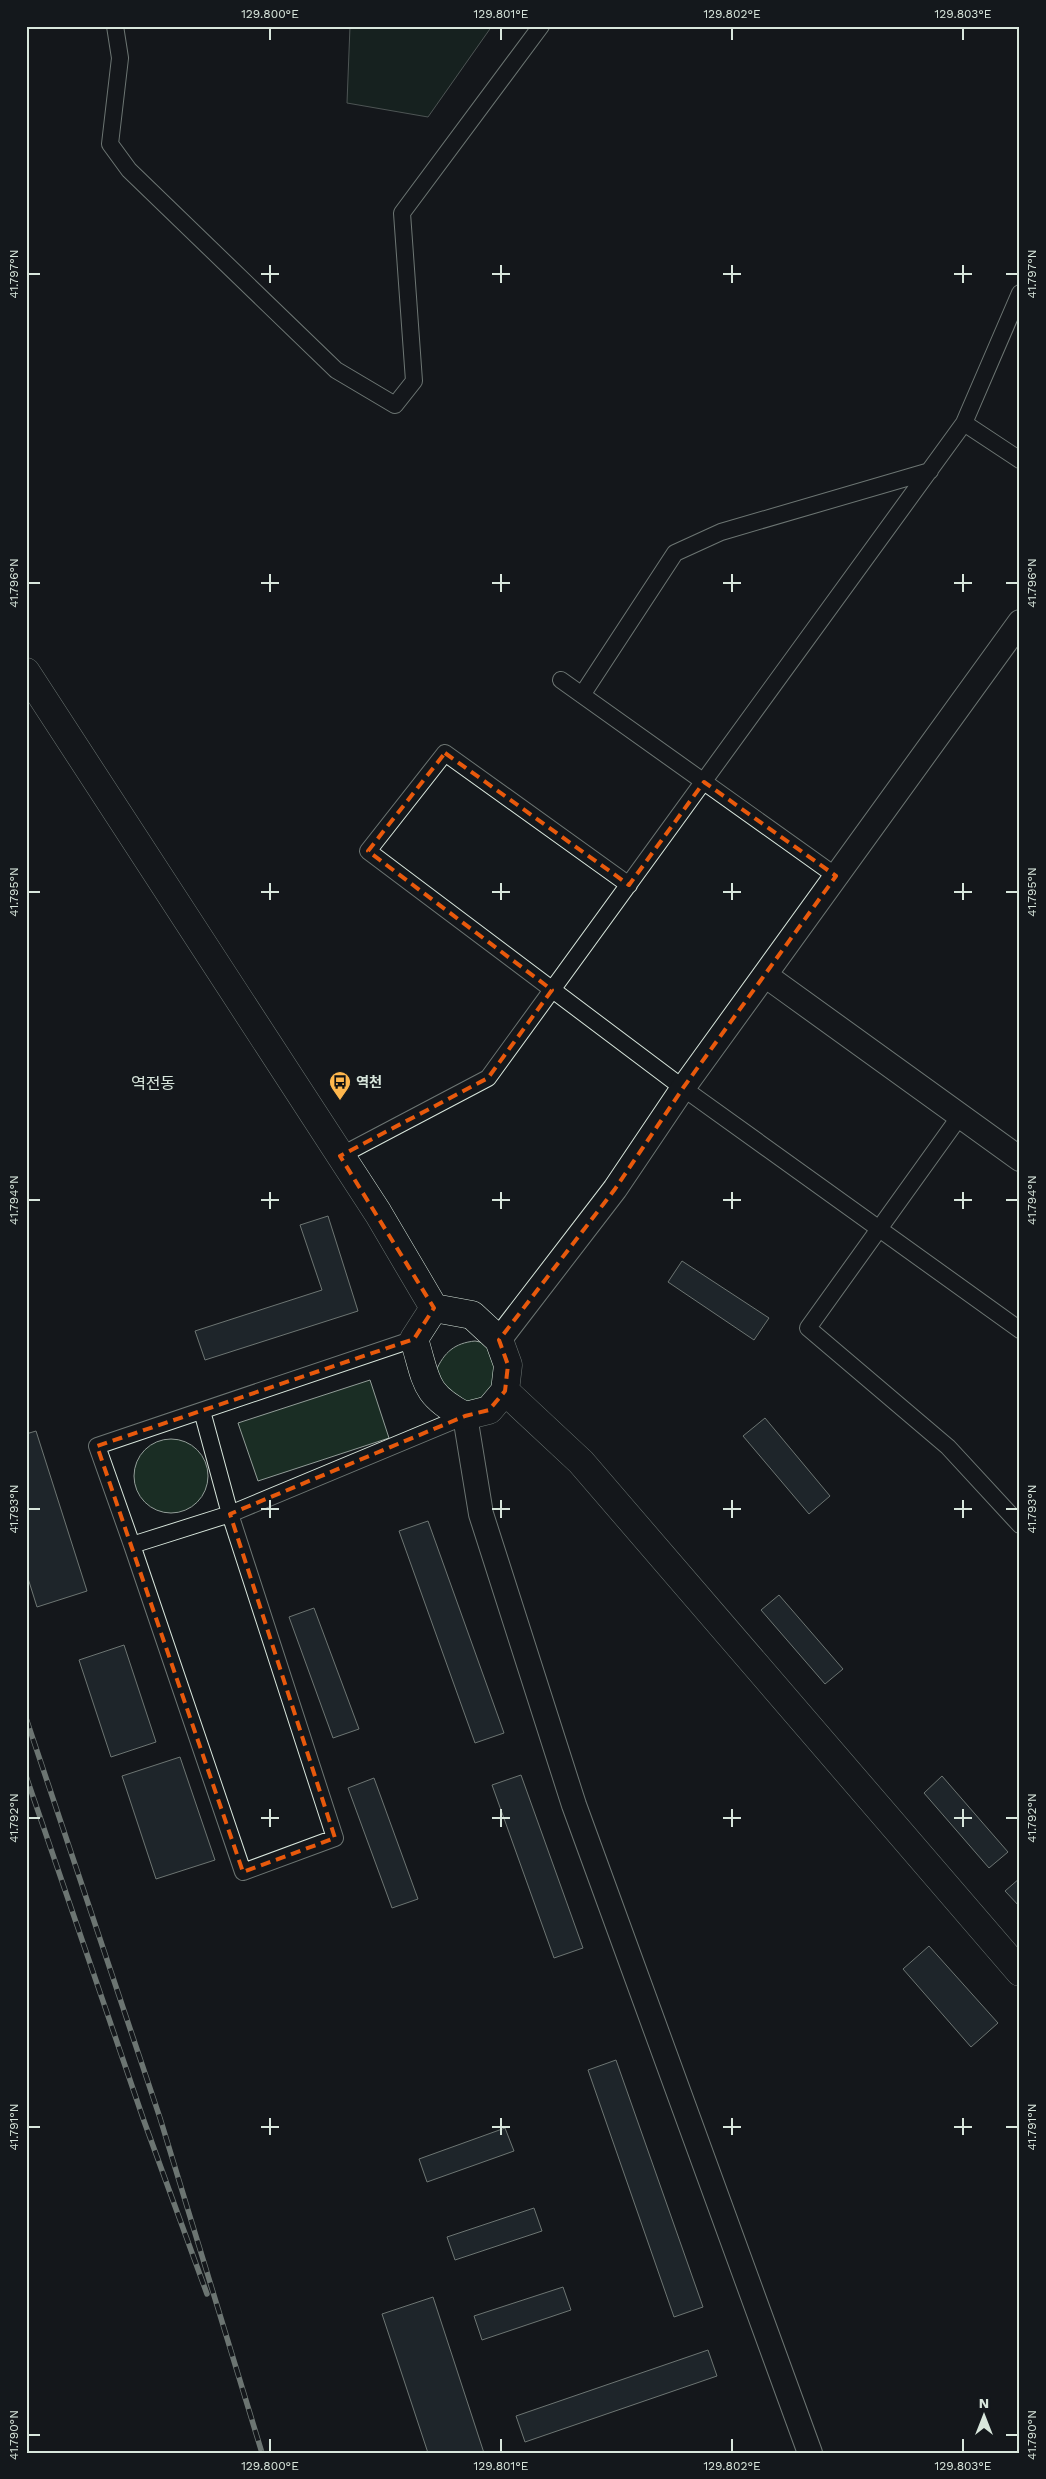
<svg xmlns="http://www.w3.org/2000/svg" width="1046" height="2479" viewBox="0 0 1046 2479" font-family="'Work Sans','Noto Sans KR',sans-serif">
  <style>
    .green { fill: #1a2d24; stroke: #939e99 }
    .building { fill: #2c363c; stroke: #d8e6dc }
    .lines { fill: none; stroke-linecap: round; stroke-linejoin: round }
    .street-casing { stroke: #d8e6dc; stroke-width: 18 }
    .secondary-casing { stroke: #d8e6dc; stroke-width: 26 }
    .highway-casing { stroke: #d8e6dc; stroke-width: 29 }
    .street { stroke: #14181c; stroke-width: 16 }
    .secondary { stroke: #14181c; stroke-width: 24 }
    .highway { stroke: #14181c; stroke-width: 28 }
    .rail-casing { stroke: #d8e6dc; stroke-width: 5.5 }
    .rail { stroke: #14181c; stroke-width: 4; stroke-dasharray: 11; stroke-linecap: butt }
    .marked { fill: none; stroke: #e8590c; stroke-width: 4; stroke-dasharray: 10 6; stroke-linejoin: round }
    .ticks { fill: none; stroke: #d8e6dc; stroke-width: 2 }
    .labels { text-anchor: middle; stroke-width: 4; stroke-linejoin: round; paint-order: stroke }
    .poi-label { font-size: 14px; font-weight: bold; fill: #d8e6dc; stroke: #14181c; text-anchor: start }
    .quarter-label { font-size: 16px; fill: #d8e6dc; stroke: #14181c }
    .neatline { fill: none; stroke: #d8e6dc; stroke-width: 2 }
    .ticks-label { font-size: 12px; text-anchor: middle; fill: #d8e6dc }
  </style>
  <rect width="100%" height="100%" fill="#14181c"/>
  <!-- green -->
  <path class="green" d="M350,26H492L428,117L347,103Z
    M475,1341L490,1344L508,1395L453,1411L436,1371C444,1352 455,1343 475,1341Z
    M370,1380L389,1438L258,1481L238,1423Z
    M134 1476a37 37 0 1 1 74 0a37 37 0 1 1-74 0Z"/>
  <!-- building -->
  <path class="building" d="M328,1216L358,1311L205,1360L195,1331L322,1290L300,1225Z
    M682,1261L769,1318L754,1340L668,1282Z
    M765,1418L830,1496L809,1514L743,1436Z
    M36,1431L87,1591L37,1607L26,1572V1434Z
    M428,1521L504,1733L475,1743L399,1531Z
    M779,1595L843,1669L825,1684L761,1610Z
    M314,1608L359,1729L333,1738L289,1617Z
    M124,1645L156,1742L111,1757L79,1660Z
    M180,1757L215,1860L156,1879L122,1776Z
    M521,1775L583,1948L554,1958L492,1785Z
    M942,1776L1008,1852L989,1868L924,1793Z
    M374,1778L418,1899L392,1908L348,1788Z
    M1020,1878V1907L1005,1891Z
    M929,1946L998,2023L971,2047L903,1969Z
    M616,2060L703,2307L674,2317L588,2070Z
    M505,2128L514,2151L427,2182L419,2159Z
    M534,2208L542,2231L455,2260L447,2237Z
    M563,2287L571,2310L482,2340L474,2316Z
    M433,2297L484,2453H428L382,2314Z
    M708,2350L717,2376L525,2442L516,2416Z"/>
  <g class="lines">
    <!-- street casing -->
    <g class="street-casing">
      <path id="street" d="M115,26L120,58L110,144L129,170L336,370L395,405L414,381L402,213L541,26
        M964,423L1020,460
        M561,680L836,876
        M582,695L675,553L721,532L930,471
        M629,885L445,753L368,851L683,1088L1020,1330
        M960,1116L808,1328L948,1447L1020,1525
        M340,1156L488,1078L964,423L1020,293
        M414,1339L97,1446L132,1545L230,1514L465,1416
        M132,1545L243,1872L335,1838L230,1514L202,1411"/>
    </g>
    <!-- secondary casing -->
    <g class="secondary-casing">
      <path id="secondary" d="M765,975L1020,1159
        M499,1340L615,1189L683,1088L1020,622
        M465,1416L481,1514L574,1805L810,2453"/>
    </g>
    <!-- highway casing -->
    <g class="highway-casing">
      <path id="highway" d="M26,672L378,1213L434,1308
        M434,1308L472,1315L499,1340L508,1365L505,1391L489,1410L465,1416C423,1394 427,1381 414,1339Z
        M505,1391L581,1462L1020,1972"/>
    </g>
    <!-- street -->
    <use href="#street" class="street"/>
    <!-- secondary -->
    <use href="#secondary" class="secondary"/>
    <!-- highway -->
    <use href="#highway" class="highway"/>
    <!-- rail casing -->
    <g class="rail-casing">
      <path id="rail" d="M26,1718L160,2118L262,2453
        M26,1776L144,2121L207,2294"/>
    </g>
    <!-- rail -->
    <use href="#rail" class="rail"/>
  </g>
  <!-- marked area -->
  <path d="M0 0H1046V2479H0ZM445,753L629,885L704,782L836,876L683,1088L615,1189L499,1340L508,1365L505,1391L489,1410L465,1416L230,1514L335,1838L243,1872L97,1446L414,1339L434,1308L340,1156L488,1078L552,990L368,851Z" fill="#14181c" fill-opacity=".55" fill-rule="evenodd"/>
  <path class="marked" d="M445,753L629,885L704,782L836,876L683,1088L615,1189L499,1340L508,1365L505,1391L489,1410L465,1416L230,1514L335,1838L243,1872L97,1446L414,1339L434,1308L340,1156L488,1078L552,990L368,851Z"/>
  <!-- ticks -->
  <path class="ticks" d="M270,28V40M501,28V40M732,28V40M963,28V40M270,265V283M501,265V283M732,265V283M963,265V283M28,274H40M261,274H279M492,274H510M723,274H741M954,274H972M1006,274H1018M270,574V592M501,574V592M732,574V592M963,574V592M28,583H40M261,583H279M492,583H510M723,583H741M954,583H972M1006,583H1018M270,883V900M501,883V900M732,883V900M963,883V900M28,892H40M261,892H279M492,892H510M723,892H741M954,892H972M1006,892H1018M270,1192V1209M501,1192V1209M732,1192V1209M963,1192V1209M28,1200H40M261,1200H279M492,1200H510M723,1200H741M954,1200H972M1006,1200H1018M270,1500V1518M501,1500V1518M732,1500V1518M963,1500V1518M28,1509H40M261,1509H279M492,1509H510M723,1509H741M954,1509H972M1006,1509H1018M270,1809V1827M501,1809V1827M732,1809V1827M963,1809V1827M28,1818H40M261,1818H279M492,1818H510M723,1818H741M954,1818H972M1006,1818H1018M270,2118V2135M501,2118V2135M732,2118V2135M963,2118V2135M28,2127H40M261,2127H279M492,2127H510M723,2127H741M954,2127H972M1006,2127H1018M28,2435H40M1006,2435H1018M270,2439V2452M501,2439V2452M732,2439V2452M963,2439V2452"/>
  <!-- icons -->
  <defs>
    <g id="bus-pin" transform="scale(1.125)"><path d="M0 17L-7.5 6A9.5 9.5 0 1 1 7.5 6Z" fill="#ffb74d" stroke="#14181c"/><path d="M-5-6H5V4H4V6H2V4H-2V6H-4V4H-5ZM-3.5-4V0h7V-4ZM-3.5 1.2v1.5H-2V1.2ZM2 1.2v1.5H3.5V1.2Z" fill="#111"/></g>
  </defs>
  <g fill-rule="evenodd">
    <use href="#bus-pin" x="340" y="1082"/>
  </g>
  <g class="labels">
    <!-- poi labels -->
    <g class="poi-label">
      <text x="356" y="1087">역천</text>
    </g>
    <!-- quarter labels -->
    <g class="quarter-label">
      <text x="153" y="1089">역전동</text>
    </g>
  </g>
  <!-- border -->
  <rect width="1046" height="2479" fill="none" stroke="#14181c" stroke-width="55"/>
  <!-- north arrow -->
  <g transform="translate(984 2416)" stroke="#14181c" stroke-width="4" paint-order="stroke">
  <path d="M0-4L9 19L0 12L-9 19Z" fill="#d8e6dc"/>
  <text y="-8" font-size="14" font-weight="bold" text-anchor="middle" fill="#d8e6dc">N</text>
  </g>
  <rect x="28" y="28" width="990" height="2424" class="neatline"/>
  <g class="ticks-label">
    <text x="270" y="18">129.800°E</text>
    <text x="501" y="18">129.801°E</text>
    <text x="732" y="18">129.802°E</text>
    <text x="963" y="18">129.803°E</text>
    <text transform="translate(14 274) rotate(-90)" y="4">41.797°N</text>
    <text transform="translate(1032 274) rotate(-90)" y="4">41.797°N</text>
    <text transform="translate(14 583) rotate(-90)" y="4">41.796°N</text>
    <text transform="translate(1032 583) rotate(-90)" y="4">41.796°N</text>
    <text transform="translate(14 892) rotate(-90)" y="4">41.795°N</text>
    <text transform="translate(1032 892) rotate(-90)" y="4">41.795°N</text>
    <text transform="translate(14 1200) rotate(-90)" y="4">41.794°N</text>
    <text transform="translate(1032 1200) rotate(-90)" y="4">41.794°N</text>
    <text transform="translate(14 1509) rotate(-90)" y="4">41.793°N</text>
    <text transform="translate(1032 1509) rotate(-90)" y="4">41.793°N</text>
    <text transform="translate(14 1818) rotate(-90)" y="4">41.792°N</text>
    <text transform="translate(1032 1818) rotate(-90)" y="4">41.792°N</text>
    <text transform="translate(14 2127) rotate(-90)" y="4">41.791°N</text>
    <text transform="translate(1032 2127) rotate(-90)" y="4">41.791°N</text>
    <text transform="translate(14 2435) rotate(-90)" y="4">41.790°N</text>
    <text transform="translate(1032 2435) rotate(-90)" y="4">41.790°N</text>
    <text x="270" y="2470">129.800°E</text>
    <text x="501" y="2470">129.801°E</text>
    <text x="732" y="2470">129.802°E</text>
    <text x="963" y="2470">129.803°E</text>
  </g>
</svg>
